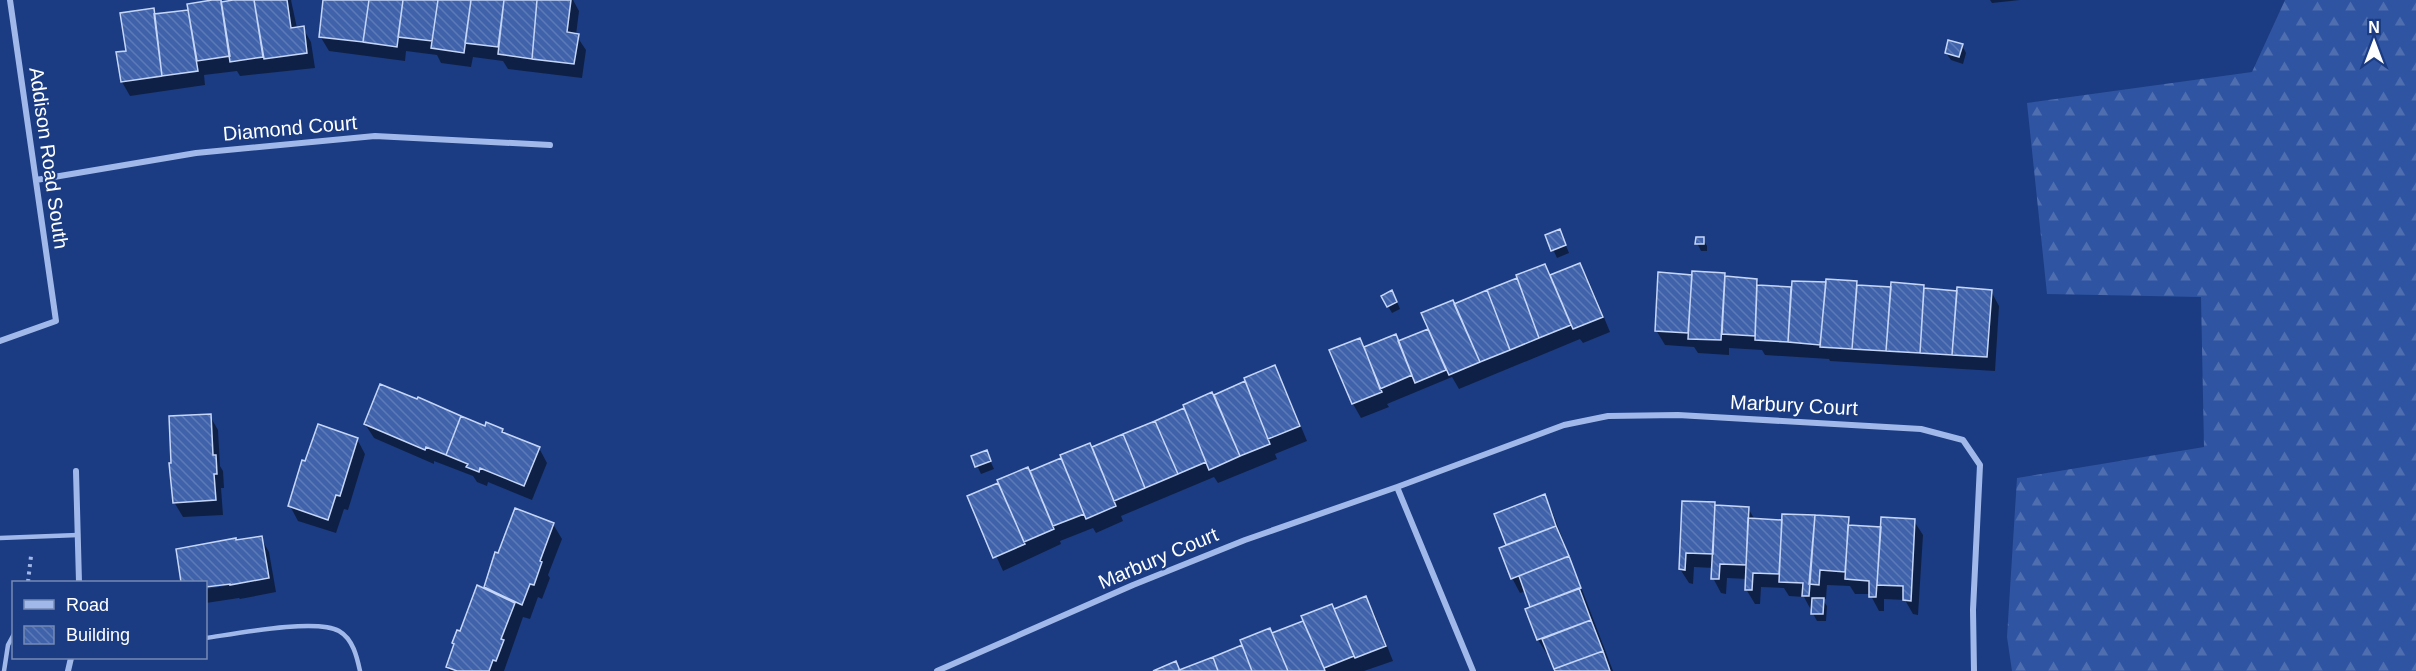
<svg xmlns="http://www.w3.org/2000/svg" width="2416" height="671" viewBox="0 0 2416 671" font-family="Helvetica,sans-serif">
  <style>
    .forest { fill: url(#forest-firs) }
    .shadow { fill: #0007 }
    .building { fill: url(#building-back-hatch); stroke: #c6d6f8; stroke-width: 1.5 }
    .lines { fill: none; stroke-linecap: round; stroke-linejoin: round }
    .path { stroke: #a1b9ea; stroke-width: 4; stroke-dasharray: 3 4.5; stroke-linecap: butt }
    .lane { stroke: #a1b9ea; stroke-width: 4.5 }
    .street { stroke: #a1b9ea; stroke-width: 6 }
    .labels { text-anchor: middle; stroke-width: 4.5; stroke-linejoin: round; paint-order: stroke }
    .street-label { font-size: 20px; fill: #fff; stroke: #1b3c83 }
  </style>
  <defs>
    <pattern id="forest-firs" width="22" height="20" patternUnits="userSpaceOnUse" patternTransform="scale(1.5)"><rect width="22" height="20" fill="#2f54a2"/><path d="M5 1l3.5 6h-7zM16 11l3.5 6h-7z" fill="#4e6eb0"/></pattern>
    <pattern id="building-back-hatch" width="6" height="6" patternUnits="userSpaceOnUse" patternTransform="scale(1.5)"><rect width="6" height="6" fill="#3f62aa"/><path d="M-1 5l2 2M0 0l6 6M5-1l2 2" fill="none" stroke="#5c7ab7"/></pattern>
  </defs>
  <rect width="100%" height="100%" fill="#1b3c83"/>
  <!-- forest -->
  <path class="forest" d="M2285,0H2416V671H2012L2007,637L2017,478L2204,447L2201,297L2047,294L2027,103L2252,72Z"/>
  <!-- shadow -->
  <path class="shadow" d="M238,0H291L297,28H303L311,42L315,68L240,76L237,71L204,75L205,85L130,96L122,82L127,52L153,10L156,16L190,11L189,5Z
    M325,0H573L579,11L576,35L586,50L582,78L508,69L503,61L473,57L471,67L441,63L437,55L406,51L405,61L329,51L320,36Z
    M1990,0H2020L1992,3Z
    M1962,45L1966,53L1963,64L1951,60L1946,53Z
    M1560,231L1569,253L1557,258L1547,236Z
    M1703,239L1707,246V251H1701L1697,243Z
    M1580,264L1588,279L1610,332L1583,343L1580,339L1459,389L1452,377L1387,404L1389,407L1361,418L1353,404L1331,351L1359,340L1364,348L1395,336L1399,342L1433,341L1455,305L1519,279L1544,266L1551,276Z
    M1724,274L1727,278L1757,280L1761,287L1793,289L1857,283L1859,286L1892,289L1924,286L1926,290L1958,293L1991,291L1999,306L1995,371L1830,361L1829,359L1765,355L1762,350L1729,348V355L1698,353L1694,347L1665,345L1656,330L1693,276Z
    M1396,299L1400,309L1392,313L1388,306Z
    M1274,366L1282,381L1307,441L1275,454L1277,459L1218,483L1214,477L1121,516L1123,521L1096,533L1093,528L1060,541L1061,544L1003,571L969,496L1028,469L1030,473L1186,409L1248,382Z
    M210,416L218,430L220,466L223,471L224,488H221L223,515L183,517L174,502Z
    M365,424L486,428L502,430L504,434L539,448L547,463L532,500L488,482L487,486L477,482L473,476L434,461V464L374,438Z
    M357,439L365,454L348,510L344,509L336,533L298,521L290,506Z
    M986,452L994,469L981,474L973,457Z
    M1544,496L1552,511L1613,671H1556L1549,653L1547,654L1538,640L1527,610L1532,608L1526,591L1520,593L1512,578L1508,546L1496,515Z
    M1683,502L1715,504L1716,507L1748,508L1755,520L1783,522L1848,519L1852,527L1882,528L1914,521L1923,535L1918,615L1913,614L1905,600L1884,599V611H1879L1870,594H1855L1850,586L1827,585L1826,599H1822L1827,606L1826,621H1817L1804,597L1789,596L1784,588L1761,587L1760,604H1755L1746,589L1747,579L1727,578L1726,594L1721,593L1713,578V568L1694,567L1693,584L1689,583L1680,569Z
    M553,524L562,539L548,575L550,578L542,599L538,597L530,619L523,617L504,671H450L447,667L461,633L485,589L496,554L498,555Z
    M261,538L269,552L276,592L240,599L239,598L206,603V589L237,584V581L206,586V582H183L177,550Z
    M1365,598L1374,613L1393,661L1364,671H1181Z"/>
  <!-- building -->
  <path class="building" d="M212,0H221L230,56L197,61L187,4Z
    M233,0H254L263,57L230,62L221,2Z
    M254,0H287L291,28L304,26L307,53L264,59Z
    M323,0H369L363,42L319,37Z
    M369,0H403L397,47L363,42Z
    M403,0H438L432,41L398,37Z
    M438,0H471L464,53L431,48Z
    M471,0H504L498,47L465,43Z
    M504,0H537L532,59L498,54Z
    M537,0H571L567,32L579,34L574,64L532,59Z
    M154,8L162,76L121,82L116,52L126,51L120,13Z
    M188,10L198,71L162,76L154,14Z
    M1948,40L1963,44L1959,57L1945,53Z
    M1560,229L1566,245L1551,251L1545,235Z
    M1696,237H1704V244H1695Z
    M1580,263L1603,317L1573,329L1550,275Z
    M1545,264L1571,325L1539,338L1516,275Z
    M1692,271L1725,273L1721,340L1688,339Z
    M1658,272L1692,275L1688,333L1655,331Z
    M1725,276L1757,279L1755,336L1722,334Z
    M1517,278L1539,338L1510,350L1487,290Z
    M1826,279L1857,281L1852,349L1820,347Z
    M1792,281L1826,282L1820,345L1788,342Z
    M1891,282L1924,285L1920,353L1886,351Z
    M1757,285L1791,287L1788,342L1755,340Z
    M1857,285L1891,287L1886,351L1852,349Z
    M1957,287L1992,290L1987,357L1952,355Z
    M1924,288L1957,291L1952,355L1920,353Z
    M1392,290L1397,302L1387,307L1381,296Z
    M1487,290L1510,350L1480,362L1454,304Z
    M1453,300L1480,362L1449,375L1421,313Z
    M1428,329L1446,370L1415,383L1398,341Z
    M1396,334L1412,375L1380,389L1364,347Z
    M1360,338L1382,392L1352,404L1329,350Z
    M1275,365L1300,426L1268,439L1244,378Z
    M1245,381L1270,444L1240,456L1214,395Z
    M380,384L417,399L418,397L461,416L446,455L426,447L425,450L364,424Z
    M1212,392L1240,456L1209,470L1183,405Z
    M1184,408L1206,462L1178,474L1155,421Z
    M211,414L213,455H216L217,474H214L216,500L173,503L169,463H171L169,416Z
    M461,416L485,426L486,422L503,429L502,432L540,447L524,486L480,468L479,472L466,467L468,464L446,455Z
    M1155,421L1178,474L1145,488L1123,434Z
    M318,424L358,438L340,496L336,495L328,520L288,506L302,460L305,461Z
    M1123,434L1145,488L1114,501L1092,447Z
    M1090,443L1116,506L1086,519L1060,455Z
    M987,450L991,461L975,467L971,456Z
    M1061,458L1084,514L1053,526L1030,471Z
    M1028,467L1054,529L1024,542L997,480Z
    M998,483L1025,544L993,558L967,496Z
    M1545,494L1556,526L1506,545L1494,514Z
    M1682,501L1715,502L1713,554L1686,553L1685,570L1679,569Z
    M1715,505L1749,507L1746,565L1720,564L1719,579H1711Z
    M515,508L554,523L540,561L542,562L534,585L530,584L522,605L484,587L495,552L498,553Z
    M1782,514L1815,515L1809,596H1802L1803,583L1779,582Z
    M1815,515L1849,517L1845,572L1820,570L1819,585L1809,584Z
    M1881,517L1915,519L1911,601L1903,600V586L1877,585Z
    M1748,518L1782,520L1779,574L1753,573L1752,590H1745Z
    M1848,525L1881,527L1876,597H1869V581L1845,579Z
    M1556,526L1569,556L1511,579L1499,548Z
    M262,536L269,578L230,585V584L206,587V582H181L176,549L236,538V540Z
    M1569,556L1581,588L1530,607L1519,576Z
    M477,585L515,603L501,639L504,640L496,661L493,660L489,671H457L446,667L454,644L452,643L457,630L460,631Z
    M1579,588L1591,620L1537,640L1525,609Z
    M1366,596L1386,646L1355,658L1334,609Z
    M1812,598H1824L1823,614H1811Z
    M1332,604L1354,656L1324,668L1301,616Z
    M1591,620L1603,651L1554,669L1542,639Z
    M1303,621L1324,668L1325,671H1288L1272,633Z
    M1270,628L1272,633L1288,671H1252L1240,640Z
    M1242,645L1252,671H1218L1213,657Z
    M1603,651L1610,671H1555L1554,669Z
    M1213,657L1218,671H1180L1179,670Z
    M1176,661L1180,671H1153Z"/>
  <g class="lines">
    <!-- path -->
    <path class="path" d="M28,582L31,556"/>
    <!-- lane -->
    <path class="lane" d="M0,538L78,535
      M206,638C234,634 316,618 339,631C353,639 357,657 360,671
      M4,671L8,645L14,634"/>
    <!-- street -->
    <path class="street" d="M36,180L196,153L375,136L550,145
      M0,341L56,321L10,0
      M76,471L79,582
      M1397,487L1473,671
      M68,671L71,658
      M937,671L1133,585L1245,540L1397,487L1564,425L1608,416L1678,415L1921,429L1963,440L1980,465L1973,610L1974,671"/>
  </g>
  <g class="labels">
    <!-- street labels -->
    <g class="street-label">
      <text transform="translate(290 128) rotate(-5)" y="7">Diamond Court</text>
      <text transform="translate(49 158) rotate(82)" y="7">Addison Road South</text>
      <text transform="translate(1794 405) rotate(3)" y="7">Marbury Court</text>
      <text transform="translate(1158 558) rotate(-23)" y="7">Marbury Court</text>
    </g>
  </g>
  <!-- legend -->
  <rect x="12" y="581" width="195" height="78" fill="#1b3c83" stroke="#768ab5" stroke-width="1.5"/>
  <rect x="24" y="600" width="30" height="9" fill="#a1b9ea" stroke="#768ab5" stroke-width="1.5"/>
  <text x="66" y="611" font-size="18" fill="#ffffff">Road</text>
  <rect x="24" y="626" width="30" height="18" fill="url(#building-back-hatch)" stroke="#768ab5" stroke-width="1.5"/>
  <text x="66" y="641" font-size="18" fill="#ffffff">Building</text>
  <!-- north arrow -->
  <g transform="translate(2374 42)" stroke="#1b3c83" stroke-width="4.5" paint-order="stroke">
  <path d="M0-4.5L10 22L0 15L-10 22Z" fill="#ffffff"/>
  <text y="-9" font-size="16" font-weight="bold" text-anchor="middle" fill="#ffffff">N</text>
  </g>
</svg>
